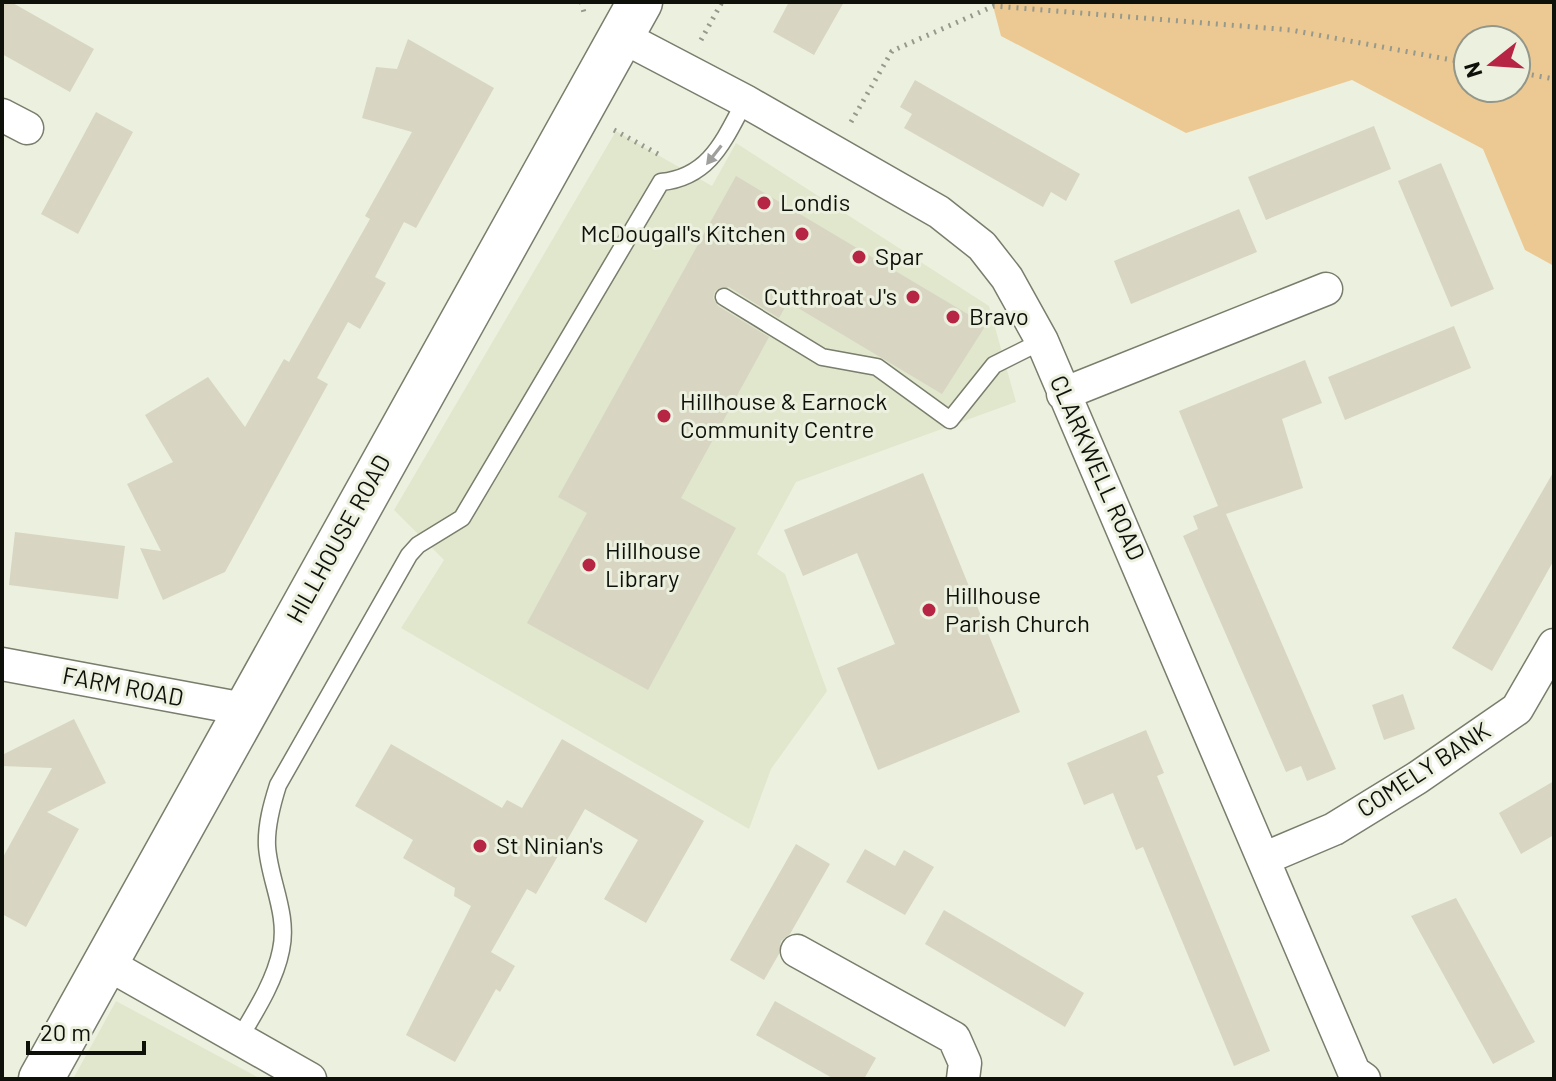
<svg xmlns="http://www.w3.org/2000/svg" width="1556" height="1081" viewBox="0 0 1556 1081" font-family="Barlow,sans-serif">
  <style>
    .built { fill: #e0e7cd }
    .green { fill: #ecc993; fill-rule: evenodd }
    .building { fill: #d8d5c2 }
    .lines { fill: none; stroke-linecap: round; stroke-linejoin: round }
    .lane-casing { stroke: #787d6c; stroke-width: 19 }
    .street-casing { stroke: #787d6c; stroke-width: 35 }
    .secondary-casing { stroke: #787d6c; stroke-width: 47 }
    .path { stroke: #96998c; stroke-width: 5; stroke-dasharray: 2 6; stroke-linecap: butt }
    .lane { stroke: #fff; stroke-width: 16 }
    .street { stroke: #fff; stroke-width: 32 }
    .secondary { stroke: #fff; stroke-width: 44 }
    .oneway { fill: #9f9f9d }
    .poi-dot { fill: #b62543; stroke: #ecf1df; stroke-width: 3 }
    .labels { text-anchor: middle; stroke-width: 6; stroke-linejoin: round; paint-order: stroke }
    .poi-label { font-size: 24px; fill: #0e100a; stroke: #ecf1df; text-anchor: start }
    .street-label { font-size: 24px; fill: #0e100a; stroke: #ecf1df }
  </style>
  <rect width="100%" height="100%" fill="#ecf1df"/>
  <!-- built -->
  <path class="built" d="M616,131L712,186L736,143L989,306L1016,402L796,482L757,554L785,574L827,691L771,769L749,829L401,628L444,560L394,510Z
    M116,1001L261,1079H73Z"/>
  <!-- green -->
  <path class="green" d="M992,2H1554V266L1525,250L1483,149L1352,80L1186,133L1001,36ZM1468,40H1516V88H1468Z"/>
  <!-- building -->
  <path class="building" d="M2,2H11L94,49L70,92L2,54Z
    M789,2H844L814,55L773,32Z
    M408,39L494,88L416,228L404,222L375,277L386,283L360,329L348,322L317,378L328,384L225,572L163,600L140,548L161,551L127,484L173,462L145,415L208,377L245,427L284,359L289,362L370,219L365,216L412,132L362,118L376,67L397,69Z
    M915,80L1080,174L1066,201L1051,192L1043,207L904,128L912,114L900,107Z
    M96,112L133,132L78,234L41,214Z
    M1374,126L1391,169L1266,220L1248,177Z
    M1441,163L1494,289L1451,307L1398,181Z
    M736,176L986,325L942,394L788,302L779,318L729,287L715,291L713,298L718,306L769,337L681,498L736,528L648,690L527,623L587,513L558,497Z
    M1239,209L1257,252L1131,304L1114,261Z
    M1454,326L1471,368L1345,420L1328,377Z
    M1305,360L1322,403L1282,419L1303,488L1226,514L1336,769L1307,781L1301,766L1286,772L1183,536L1198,529L1193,516L1218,506L1179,411Z
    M1554,471V560L1492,671L1452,648Z
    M923,473L1020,712L878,770L837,668L895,644L857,553L803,576L784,530Z
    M15,532L125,546L118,599L9,585Z
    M1403,694L1415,729L1384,740L1372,705Z
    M74,719L106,783L47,812L79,829L26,927L2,914V859L52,768L2,766V755Z
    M1146,730L1164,773L1157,776L1270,1051L1234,1066L1143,847L1136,850L1113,793L1084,805L1067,763Z
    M562,739L704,821L646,923L604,899L638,840L585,809L536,894L527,889L491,952L515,966L500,992L496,989L455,1062L406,1035L471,906L454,896L455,888L403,858L413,840L355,806L391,744L502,808L507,800L522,808Z
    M1554,781V835L1521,854L1499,813Z
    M796,844L830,864L790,934L781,941L779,954L764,980L730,960Z
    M865,849L895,866L904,850L934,867L905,915L846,882Z
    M1456,898L1535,1042L1493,1064L1411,916Z
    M944,910L1084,993L1065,1027L925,944Z
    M775,1001L876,1058L864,1079H834L756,1035Z"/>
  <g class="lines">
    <!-- lane casing -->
    <g class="lane-casing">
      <path id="lane" d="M724,297L822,357L877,367L950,420L994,365L1042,341
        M239,1039C255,1012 275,981 281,950C289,914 269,880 267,846C266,825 272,804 278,785L409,555L418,545L462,518L661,182C710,177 724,140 745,101"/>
    </g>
    <!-- street casing -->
    <g class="street-casing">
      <path id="street" d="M621,36L745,101L939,212L982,246L1007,278L1042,341L1354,1072L1364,1079
        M2,115L27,128
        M1063,394L1326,289
        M2,664L244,709
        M1263,859L1334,829L1417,778L1517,709L1554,645
        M797,951L954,1038L965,1063L963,1079
        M104,962L310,1079"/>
    </g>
    <!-- secondary casing -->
    <g class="secondary-casing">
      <path id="secondary" d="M41,1079L640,2"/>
    </g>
    <!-- path -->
    <path class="path" d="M581,2L585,16
      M701,40L722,2
      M1516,72L1554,79
      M851,122L892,51L994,6L1291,30L1468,63
      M614,130L658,154"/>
    <!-- lane -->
    <use href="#lane" class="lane"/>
    <!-- street -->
    <use href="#street" class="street"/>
    <!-- secondary -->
    <use href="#secondary" class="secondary"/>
  </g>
  <!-- one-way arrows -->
  <defs><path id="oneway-solid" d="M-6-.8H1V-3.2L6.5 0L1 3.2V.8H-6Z" transform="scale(2)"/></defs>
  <use class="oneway" href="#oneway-solid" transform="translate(714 155) rotate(128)"/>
  <!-- markers -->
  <g class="poi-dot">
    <circle cx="764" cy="203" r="8"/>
    <circle cx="802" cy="234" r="8"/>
    <circle cx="859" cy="257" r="8"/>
    <circle cx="913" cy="297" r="8"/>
    <circle cx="953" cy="317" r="8"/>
    <circle cx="664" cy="416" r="8"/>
    <circle cx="589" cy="565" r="8"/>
    <circle cx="929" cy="610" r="8"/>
    <circle cx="480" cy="846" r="8"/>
  </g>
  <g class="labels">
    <!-- poi labels -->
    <g class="poi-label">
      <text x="780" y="211">Londis</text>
      <text x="786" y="242" text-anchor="end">McDougall's Kitchen</text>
      <text x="875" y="265">Spar</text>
      <text x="897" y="305" text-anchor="end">Cutthroat J's</text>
      <text x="969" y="325">Bravo</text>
      <text x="680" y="410">Hillhouse &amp; Earnock<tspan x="680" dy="28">Community Centre</tspan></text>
      <text x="605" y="559">Hillhouse<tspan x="605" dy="28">Library</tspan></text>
      <text x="945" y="604">Hillhouse<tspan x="945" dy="28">Parish Church</tspan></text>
      <text x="496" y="854">St Ninian's</text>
    </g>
    <!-- street labels -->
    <g class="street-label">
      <text transform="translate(1097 468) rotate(66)" y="8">CLARKWELL ROAD</text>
      <text transform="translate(339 539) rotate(-61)" y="8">HILLHOUSE ROAD</text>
      <text transform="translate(123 687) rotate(11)" y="8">FARM ROAD</text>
      <text transform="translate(1424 770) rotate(-33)" y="8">COMELY BANK</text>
    </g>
  </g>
  <!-- border -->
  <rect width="1556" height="1081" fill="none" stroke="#0e100a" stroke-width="8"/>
  <!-- north arrow -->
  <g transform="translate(1492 64) rotate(253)"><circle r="38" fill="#ecf1df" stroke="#93978a" stroke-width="2"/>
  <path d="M0-6L14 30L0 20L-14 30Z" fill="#b62543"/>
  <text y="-12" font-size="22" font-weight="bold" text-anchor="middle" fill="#0e100a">N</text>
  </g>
  <!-- scale -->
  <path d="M28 1041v12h116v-12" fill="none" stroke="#0e100a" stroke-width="4"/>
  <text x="40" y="1041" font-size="24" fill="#0e100a" stroke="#ecf1df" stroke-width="6" paint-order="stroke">20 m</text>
</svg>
